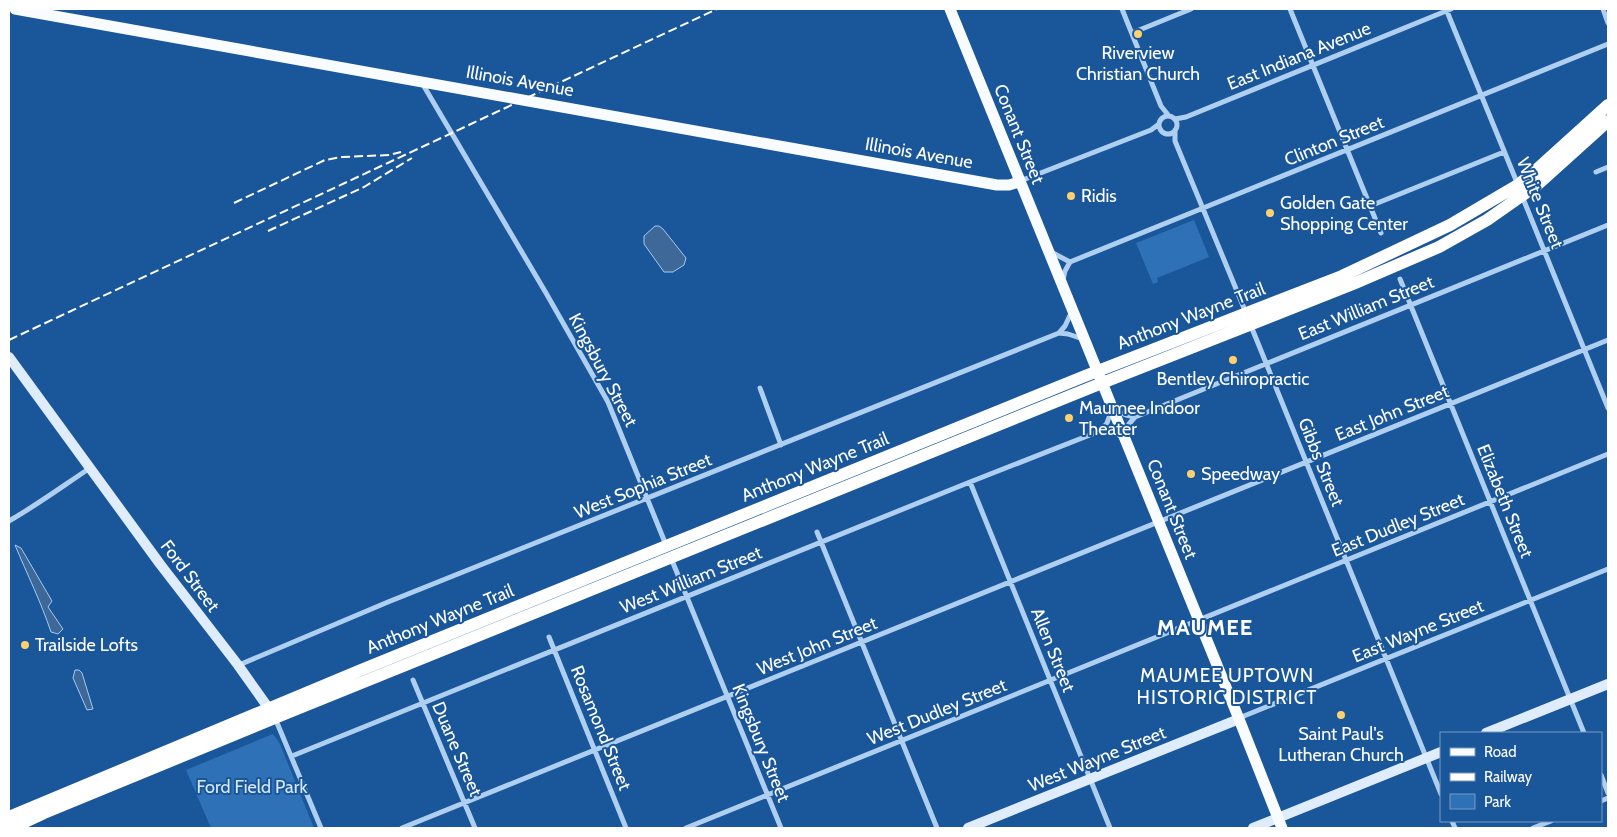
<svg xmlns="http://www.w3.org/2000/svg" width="1617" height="837" viewBox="0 0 1617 837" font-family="Cabin,sans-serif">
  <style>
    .green { fill: #2e71b7 }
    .water { fill: #3d6898; stroke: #a2cbf3 }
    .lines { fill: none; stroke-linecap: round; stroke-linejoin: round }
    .street { stroke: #afcff1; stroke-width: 5 }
    .secondary { stroke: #deecfc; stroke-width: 10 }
    .primary { stroke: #f9fcff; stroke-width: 11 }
    .highway { stroke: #fff; stroke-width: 12 }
    .rail { stroke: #fff; stroke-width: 2; stroke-dasharray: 9 4; stroke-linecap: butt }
    .poi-dot { fill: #ffd06f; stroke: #1a569a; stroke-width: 2 }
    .labels { text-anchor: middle; stroke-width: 4; stroke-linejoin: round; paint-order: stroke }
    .poi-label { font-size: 18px; fill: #fff; stroke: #1a569a; text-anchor: start }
    .street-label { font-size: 18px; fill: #fff; stroke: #1a569a }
    .park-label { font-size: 18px; fill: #d7e9fc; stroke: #1a569a }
    .neighbourhood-label { font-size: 19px; letter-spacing: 1px; fill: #fff; stroke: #1a569a }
    .district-label { font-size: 22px; font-weight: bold; letter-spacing: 1px; fill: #fff; stroke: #1a569a }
  </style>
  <rect width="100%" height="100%" fill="#1a569a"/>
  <!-- green -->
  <path class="green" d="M1194,220L1209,257L1157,278L1158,282L1153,284L1136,243Z
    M273,734L280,744L314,828H211L186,770Z"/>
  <!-- water -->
  <path class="water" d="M655,226H659L663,229L686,258L684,265L673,272H664L644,244V236Z
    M15,545L21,548L52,601L48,607L63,629L58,634L51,632C41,602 27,574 15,545Z
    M75,670H79L82,673L93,709L87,710L73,678Z"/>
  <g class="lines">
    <!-- street -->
    <path class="street" d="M1122,9L1161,106L1169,116
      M1290,9L1381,233
      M1446,9L1518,185
      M1603,9L1608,23
      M1132,33L1191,9
      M422,83L546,293L608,402L666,545
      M1159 125a9 9 0 1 1 18 0a9 9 0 1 1-18 0Z
      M1175,119L1186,117L1451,9
      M1175,130V141L1246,313
      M1596,172L1608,167
      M1020,181L1151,130L1159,124
      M1522,196L1608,408
      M1370,206L1504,152
      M1051,252L1070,262
      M1400,279L1584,733
      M1063,280L1065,271L1070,262L1608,44
      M1251,326L1441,794
      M1059,333L1068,334L1083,339
      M760,388L781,445
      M1101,431L1107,423L1112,409L1126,415L1135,417
      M970,482L1110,828
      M9,521C37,505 63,486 90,468
      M817,532L937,828
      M671,558L781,828
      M549,637L626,828
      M239,665L388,602L1059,333L1065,326L1072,311
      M413,680L475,828
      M275,718L321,828
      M1239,718L1608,569
      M292,756L970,482L1100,431H1110L1123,437L1129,424L1135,417L1608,225
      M1601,775L1608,793
      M1601,801L1608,798
      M1452,821L1455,828
      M402,828L1608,340
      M686,828L1608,454
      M1533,828L1551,821"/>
    <!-- secondary -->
    <path class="secondary" d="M9,357L160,564L238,665L272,713
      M1486,733L1608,684
      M968,828L1239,719
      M1253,828L1441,752"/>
    <!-- primary -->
    <path class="primary" d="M15,9L997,185H1009L1019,182
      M950,9L1239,719L1282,828"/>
    <!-- highway -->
    <path class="highway" d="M9,817L361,670L1085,376L1342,276L1450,225L1518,185L1534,172L1608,105
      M12,828L44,813L287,713L1102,383L1353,284L1439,247L1487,220L1537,185L1608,121"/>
    <!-- rail -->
    <path class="rail" d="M234,203L325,160L342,157L389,155L401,152
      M268,231L364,187L412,158
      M9,340L717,9"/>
  </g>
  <!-- markers -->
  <g class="poi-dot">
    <circle cx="1138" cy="34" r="5"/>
    <circle cx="1071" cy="196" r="5"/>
    <circle cx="1270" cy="213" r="5"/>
    <circle cx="1233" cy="360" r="5"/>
    <circle cx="1069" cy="418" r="5"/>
    <circle cx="1191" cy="474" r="5"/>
    <circle cx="25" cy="645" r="5"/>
    <circle cx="1341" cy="715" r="5"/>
  </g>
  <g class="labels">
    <!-- poi labels -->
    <g class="poi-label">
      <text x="1138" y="59" text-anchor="middle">Riverview<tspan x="1138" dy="21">Christian Church</tspan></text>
      <text x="1081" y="202">Ridis</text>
      <text x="1280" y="209">Golden Gate<tspan x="1280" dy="21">Shopping Center</tspan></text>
      <text x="1233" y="385" text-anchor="middle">Bentley Chiropractic</text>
      <text x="1079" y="414">Maumee Indoor<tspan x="1079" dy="21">Theater</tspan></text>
      <text x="1201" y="480">Speedway</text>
      <text x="35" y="651">Trailside Lofts</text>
      <text x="1341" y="740" text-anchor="middle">Saint Paul's<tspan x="1341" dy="21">Lutheran Church</tspan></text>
    </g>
    <!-- street labels -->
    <g class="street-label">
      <text transform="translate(1299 56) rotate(-22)" y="6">East Indiana Avenue</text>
      <text transform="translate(520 81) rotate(10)" y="6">Illinois Avenue</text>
      <text transform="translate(1019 134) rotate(68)" y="6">Conant Street</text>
      <text transform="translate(1334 141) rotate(-22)" y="6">Clinton Street</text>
      <text transform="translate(919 153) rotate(10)" y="6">Illinois Avenue</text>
      <text transform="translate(1540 203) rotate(68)" y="6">White Street</text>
      <text transform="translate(1366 308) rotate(-22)" y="6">East William Street</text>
      <text transform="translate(1191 316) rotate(-21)" y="6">Anthony Wayne Trail</text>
      <text transform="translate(603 370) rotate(62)" y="6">Kingsbury Street</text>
      <text transform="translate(1392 413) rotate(-22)" y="6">East John Street</text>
      <text transform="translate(1321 462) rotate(68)" y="6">Gibbs Street</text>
      <text transform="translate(815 467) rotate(-22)" y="6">Anthony Wayne Trail</text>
      <text transform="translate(643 486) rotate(-22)" y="6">West Sophia Street</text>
      <text transform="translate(1505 501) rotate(68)" y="6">Elizabeth Street</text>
      <text transform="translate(1172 509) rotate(68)" y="6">Conant Street</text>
      <text transform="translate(1398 525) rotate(-22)" y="6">East Dudley Street</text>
      <text transform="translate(190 576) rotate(53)" y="6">Ford Street</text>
      <text transform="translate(691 580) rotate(-22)" y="6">West William Street</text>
      <text transform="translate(440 619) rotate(-22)" y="6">Anthony Wayne Trail</text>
      <text transform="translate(1418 631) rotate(-22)" y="6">East Wayne Street</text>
      <text transform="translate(817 646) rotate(-22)" y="6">West John Street</text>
      <text transform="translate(1053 650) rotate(68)" y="6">Allen Street</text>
      <text transform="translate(937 712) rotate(-22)" y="6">West Dudley Street</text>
      <text transform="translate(601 728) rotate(68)" y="6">Rosamond Street</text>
      <text transform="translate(761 743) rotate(68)" y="6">Kingsbury Street</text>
      <text transform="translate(457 749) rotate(67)" y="6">Duane Street</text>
      <text transform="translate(1097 759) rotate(-22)" y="6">West Wayne Street</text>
    </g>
    <!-- park labels -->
    <g class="park-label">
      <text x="252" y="793">Ford Field Park</text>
    </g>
    <!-- neighbourhood labels -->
    <g class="neighbourhood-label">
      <text x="1227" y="682">MAUMEE UPTOWN<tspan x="1227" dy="22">HISTORIC DISTRICT</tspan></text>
    </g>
    <!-- district labels -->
    <g class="district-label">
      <text x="1205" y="635">MAUMEE</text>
    </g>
  </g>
  <!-- border -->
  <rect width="1617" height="837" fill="none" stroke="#ffffff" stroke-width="20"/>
  <!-- legend -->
  <rect x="1440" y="732" width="162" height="90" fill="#1a569a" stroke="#769ac2"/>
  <rect x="1450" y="748" width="25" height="8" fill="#f9fcff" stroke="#769ac2"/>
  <text x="1484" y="757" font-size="15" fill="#ffffff">Road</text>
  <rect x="1450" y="773" width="25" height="8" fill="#ffffff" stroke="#769ac2"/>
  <text x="1484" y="782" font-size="15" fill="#ffffff">Railway</text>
  <rect x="1450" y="794" width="25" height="15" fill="#2e71b7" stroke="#769ac2"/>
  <text x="1484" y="807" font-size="15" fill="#ffffff">Park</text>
</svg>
